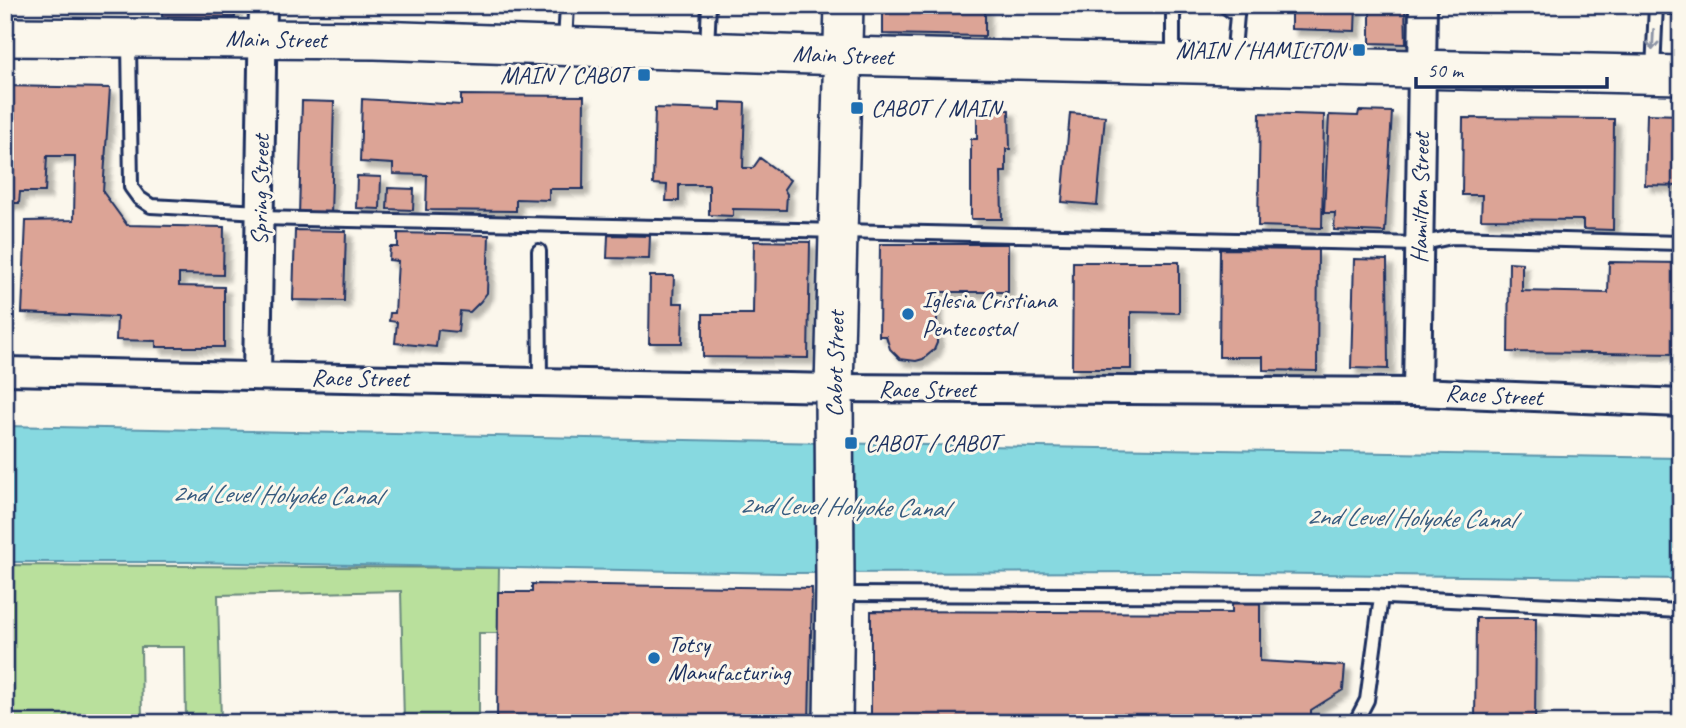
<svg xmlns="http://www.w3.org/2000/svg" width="1686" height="728" viewBox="0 0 1686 728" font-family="Caveat,sans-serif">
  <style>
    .green { fill: #b9e09c; stroke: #6a887d; stroke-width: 2 }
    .water { fill: #87d9e0; stroke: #5c95ac; stroke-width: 2 }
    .building { fill: #dca496; stroke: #1b2f5e; stroke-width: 2; filter: url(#shadow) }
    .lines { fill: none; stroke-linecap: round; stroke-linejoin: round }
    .lane-casing { stroke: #1b2f5e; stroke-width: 18 }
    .street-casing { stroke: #1b2f5e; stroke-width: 32 }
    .secondary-casing { stroke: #1b2f5e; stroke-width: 42 }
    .lane { stroke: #fbf7ec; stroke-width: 12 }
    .street { stroke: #fbf7ec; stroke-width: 26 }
    .secondary { stroke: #fbf7ec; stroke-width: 37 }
    .oneway { stroke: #8b93a5 }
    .poi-dot { fill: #1f6fb2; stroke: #fbf7ec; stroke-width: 2.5 }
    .labels { text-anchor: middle; stroke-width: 6; stroke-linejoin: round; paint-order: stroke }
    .street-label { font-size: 24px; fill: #1b2f5e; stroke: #fbf7ec }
    .poi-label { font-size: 24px; fill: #1b2f5e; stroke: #fbf7ec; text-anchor: start }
    .water-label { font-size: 26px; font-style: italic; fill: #365a7e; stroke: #fbf7ec }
  </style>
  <defs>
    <filter id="shadow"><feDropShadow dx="6" dy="6" stdDeviation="2" flood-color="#0004"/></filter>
  </defs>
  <rect width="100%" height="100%" fill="#fbf7ec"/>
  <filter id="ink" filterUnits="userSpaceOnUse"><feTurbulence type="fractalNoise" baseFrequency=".0143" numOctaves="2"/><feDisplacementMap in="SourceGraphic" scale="14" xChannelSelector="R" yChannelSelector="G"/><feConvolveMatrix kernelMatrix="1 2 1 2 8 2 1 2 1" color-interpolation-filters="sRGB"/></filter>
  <g filter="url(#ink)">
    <!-- green -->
    <path class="green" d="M5,565L499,568L498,633H479V723H404L401,591L218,595L221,723H186L185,647H141L142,723H5Z"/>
    <!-- water -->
    <path class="water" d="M5,426L927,445L1681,458V579L1176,572L782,573L189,562H5Z"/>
    <!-- building -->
    <path class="building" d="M64,5H125V7L64,8Z
      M162,5H235V17L162,16Z
      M883,5H985V36L883,34Z
      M1291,5H1356L1355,31L1291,29Z
      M1370,5H1405L1406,44L1370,43Z
      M1669,5H1681V15H1668Z
      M5,86L110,88L103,192L127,225L224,227L223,275L179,274V286L224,287V347H156V341L116,340L117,317L22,313L26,221L74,220L75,156H47L45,192H20L19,203H5Z
      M461,95L584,96L583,189H549V200L516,199V211L426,210L427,175L393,174V164L360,162L362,99L461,105Z
      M302,101L334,102L331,216H299Z
      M721,102L745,103L743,168H753L760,158L790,180L784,189L787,194L786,210L733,209V216L709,215V185H679V201H666L667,185L653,184L655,108L721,110Z
      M977,110H1009L1010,149H1006V172H1001L1002,219H971V139H977Z
      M1359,111L1392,112L1385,232L1334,230L1335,213H1324L1329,115L1358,116Z
      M1070,113L1105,116L1097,205L1062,202Z
      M1260,113L1324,115L1322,228L1258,226Z
      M1647,114L1681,115V186L1645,185Z
      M1463,118L1614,119L1613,230L1583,229V220L1481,219L1482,195H1462Z
      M357,176L381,177L380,209L356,208Z
      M388,188L414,189L413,210L387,209Z
      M295,230L346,231L344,301L293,300Z
      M398,233L489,235L487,293L480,302L470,312L460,311L458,332L438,330L436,347L395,343L397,322L389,321L390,313H395L398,261L389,260L390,247H398Z
      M608,235L650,236L649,259L607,258Z
      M754,241L810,242L808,358L703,357V314H753Z
      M880,244H1008V292H937V343L934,350L923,359L916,361L900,359L890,349L886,336H879Z
      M1220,249L1318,250L1317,371L1263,370V357H1219Z
      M1354,259L1387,260L1388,369L1351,368Z
      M1073,262H1179V313L1131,312V369H1072Z
      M1509,262L1522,263V291L1608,293L1609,262L1681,263V354L1508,352Z
      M650,276H674L673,303H683L682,343H649Z
      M532,584L812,588L809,723H497L498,592H532Z
      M1232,595H1260V661L1345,666L1343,690L1311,710V721L1302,720V723H1024V718L999,717L1000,723H871V611L1232,613Z
      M1476,618H1536L1535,723H1475Z
      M1659,717H1681V723H1659Z"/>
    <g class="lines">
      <!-- lane casing -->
      <g class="lane-casing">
        <path id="lane" d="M1224,5L1237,15L1233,61
          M129,41L131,187L139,198L151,206L260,212
          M565,43L567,5
          M707,47L709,5
          M1173,60V12L1182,5
          M1653,71L1656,5
          M259,218L1419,244L1452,237L1681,243
          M539,251L540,382
          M838,594L1366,596L1681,611
          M1355,723L1367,700L1381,597"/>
      </g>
      <!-- street casing -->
      <g class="street-casing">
        <path id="street" d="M5,371L834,388L1417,392L1681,403
          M257,376L263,5
          M1417,392L1423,5"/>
      </g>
      <!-- secondary casing -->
      <g class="secondary-casing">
        <path id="secondary" d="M5,37L375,40L843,56L1681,75
          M833,723L835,585L834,388L844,5"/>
      </g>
      <!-- lane -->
      <use href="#lane" class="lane"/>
      <!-- street -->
      <use href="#street" class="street"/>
      <!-- secondary -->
      <use href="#secondary" class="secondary"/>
    </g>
    <!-- one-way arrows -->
    <defs><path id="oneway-shaft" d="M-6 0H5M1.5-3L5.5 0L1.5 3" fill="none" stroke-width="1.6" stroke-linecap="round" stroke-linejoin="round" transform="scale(1.75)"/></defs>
    <use class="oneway" href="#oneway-shaft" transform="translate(1653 40) rotate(93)"/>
  </g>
  <!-- markers -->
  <g class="poi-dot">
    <rect x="1352" y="43" width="14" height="14" rx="3.5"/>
    <rect x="637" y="68" width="14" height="14" rx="3.5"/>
    <rect x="850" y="101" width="14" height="14" rx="3.5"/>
    <circle cx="908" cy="314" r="7"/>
    <rect x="844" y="436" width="14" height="14" rx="3.5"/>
    <circle cx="654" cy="658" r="7"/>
  </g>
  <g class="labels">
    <!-- street labels -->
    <g class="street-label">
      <text transform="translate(276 39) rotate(1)" y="8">Main Street</text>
      <text transform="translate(843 55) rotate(2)" y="8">Main Street</text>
      <text transform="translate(260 190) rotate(-89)" y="8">Spring Street</text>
      <text transform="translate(1420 198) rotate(-89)" y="8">Hamilton Street</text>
      <text transform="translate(835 364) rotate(-89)" y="8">Cabot Street</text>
      <text transform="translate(360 378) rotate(1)" y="8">Race Street</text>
      <text x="927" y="397">Race Street</text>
      <text transform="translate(1494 395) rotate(3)" y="8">Race Street</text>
    </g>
    <!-- poi labels -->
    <g class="poi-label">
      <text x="1345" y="58" text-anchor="end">MAIN / HAMILTON</text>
      <text x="630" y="83" text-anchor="end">MAIN / CABOT</text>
      <text x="871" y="116">CABOT / MAIN</text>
      <text x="922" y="308">Iglesia Cristiana<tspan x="922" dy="28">Pentecostal</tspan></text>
      <text x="865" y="451">CABOT / CABOT</text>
      <text x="668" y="652">Totsy<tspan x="668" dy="28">Manufacturing</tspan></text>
    </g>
    <!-- water labels -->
    <g class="water-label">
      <text transform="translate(276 494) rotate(1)" y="9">2nd Level Holyoke Canal</text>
      <text transform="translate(843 506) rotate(1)" y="9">2nd Level Holyoke Canal</text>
      <text transform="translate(1410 517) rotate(1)" y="9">2nd Level Holyoke Canal</text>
    </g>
  </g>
  <!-- margin -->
  <rect width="1686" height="728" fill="none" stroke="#fbf7ec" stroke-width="28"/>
  <rect x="14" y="14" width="1658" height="700" fill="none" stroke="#1b2f5e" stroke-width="2.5" filter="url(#ink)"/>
  <!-- scale -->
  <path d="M1416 77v10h191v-10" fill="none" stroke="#1b2f5e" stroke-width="3.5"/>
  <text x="1427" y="77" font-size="21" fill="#1b2f5e" stroke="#fbf7ec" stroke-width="5" paint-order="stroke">50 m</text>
</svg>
